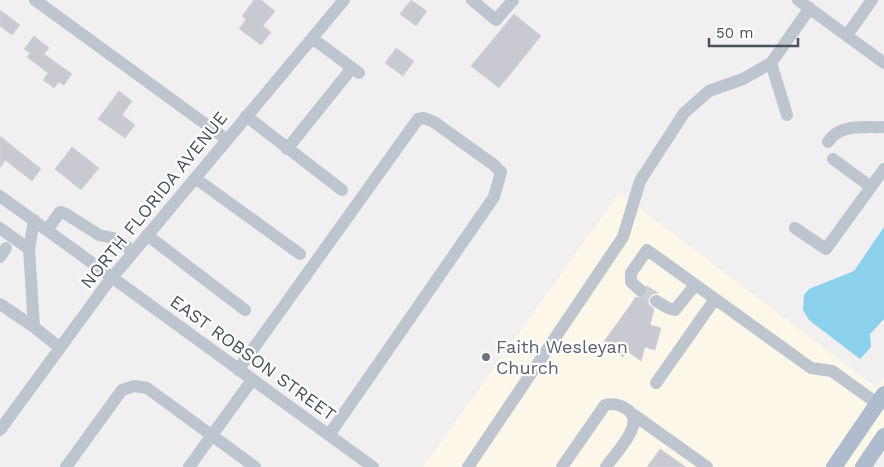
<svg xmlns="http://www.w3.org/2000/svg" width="884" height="467" viewBox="0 0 884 467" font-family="'Work Sans',sans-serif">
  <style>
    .commercial { fill: #fcf7e8 }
    .water { fill: #8bd1eb }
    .building { fill: #c9cad1; stroke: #d3d4da }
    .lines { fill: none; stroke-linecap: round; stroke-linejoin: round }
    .minor-tunnel { stroke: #cfcfd2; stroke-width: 12; stroke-dasharray: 12 6; stroke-linecap: butt }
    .minor { stroke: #bdc5ce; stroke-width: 12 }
    .major { stroke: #aebccd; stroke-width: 16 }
    .worship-dot { fill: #6b7280; stroke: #fff; stroke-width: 2 }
    .labels { text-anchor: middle; stroke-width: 4.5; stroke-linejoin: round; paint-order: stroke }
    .street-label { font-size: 18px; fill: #47515c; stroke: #fff }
    .worship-label { font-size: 18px; fill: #5b616d; stroke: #fff; text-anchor: start }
  </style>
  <rect width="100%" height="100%" fill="#f1efef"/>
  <!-- commercial -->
  <path class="commercial" d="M619,193L877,388L884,377V383L826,467H423Z
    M884,405V425L856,467H841Z"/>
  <!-- water -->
  <path class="water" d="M884,227V319L870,334L871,347L860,359L809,320L803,310L804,295L809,289L854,271Z"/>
  <!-- building -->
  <path class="building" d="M254,0H261L275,11L263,26L271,32L261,45L239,29L246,19L242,16Z
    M411,0L427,11L416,26L400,14Z
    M0,10L20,25L12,35L0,26Z
    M514,14L541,36L499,88L471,66Z
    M34,36L49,48L44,54L72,74L64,85L59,82L54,88L43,80L48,73L27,57L30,53L24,49Z
    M396,48L414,61L403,76L385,63Z
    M119,91L132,101L122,115L135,125L125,138L98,119Z
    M0,136L41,169L32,181L5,160L0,168Z
    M72,147L99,168L81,190L55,169Z
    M647,286L658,293L652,294L648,300L649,305L654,309L650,325L661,328L655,350L645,347L641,361L627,351L623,357L603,343L636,297L642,298L646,295Z
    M660,449L686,467H647Z"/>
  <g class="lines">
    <!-- minor-tunnel -->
    <path class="minor-tunnel" d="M640,290L656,301"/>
    <!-- minor -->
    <path class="minor" d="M35,0L226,139
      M472,0L496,20L513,0
      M798,0L884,63
      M847,35L872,0
      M312,38L359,73
      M771,63L787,115
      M246,116L342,190
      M828,142C840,123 863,128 884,127
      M287,149L352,68
      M833,159L871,187
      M195,178L300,254
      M0,196L373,467
      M0,228L29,249L34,220
      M795,228L826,249L884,169
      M47,230L60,212L66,214L99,235L113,238L122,243L133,252
      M147,235L245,310
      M29,249L34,327L60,348
      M0,257L6,248
      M640,290L631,282V273L647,250L811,368L832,371L878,404
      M656,301L668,308L675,310L695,285
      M0,304L34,327
      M238,370L418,119L424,118L434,122L494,165L501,172L494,197L329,435
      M656,383L715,299
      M634,415L707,467
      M0,430L106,285L344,0
      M66,467L122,390L134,386L147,388L255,467
      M189,467L252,380
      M468,467L623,237L640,181L684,113L709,91L743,79L771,63L810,8
      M562,467L605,405C613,403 618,404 625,408C649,421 616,452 606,467"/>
    <!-- major -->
    <path class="major" d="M834,467L884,394
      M863,467L884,436"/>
  </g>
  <!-- markers -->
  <circle class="worship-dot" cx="486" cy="357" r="5"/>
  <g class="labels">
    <!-- street labels -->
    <g class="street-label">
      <text transform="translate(154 200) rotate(-51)" y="6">NORTH FLORIDA AVENUE</text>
      <text transform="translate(253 358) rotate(36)" y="6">EAST ROBSON STREET</text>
    </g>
    <!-- worship labels -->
    <g class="worship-label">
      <text x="496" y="353">Faith Wesleyan<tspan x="496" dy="21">Church</tspan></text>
    </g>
  </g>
  <!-- scale -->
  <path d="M709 38v8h89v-8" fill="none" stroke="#47515c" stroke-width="2.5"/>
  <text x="716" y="38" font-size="15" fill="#47515c" stroke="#ffffff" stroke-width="4" paint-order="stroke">50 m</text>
</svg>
